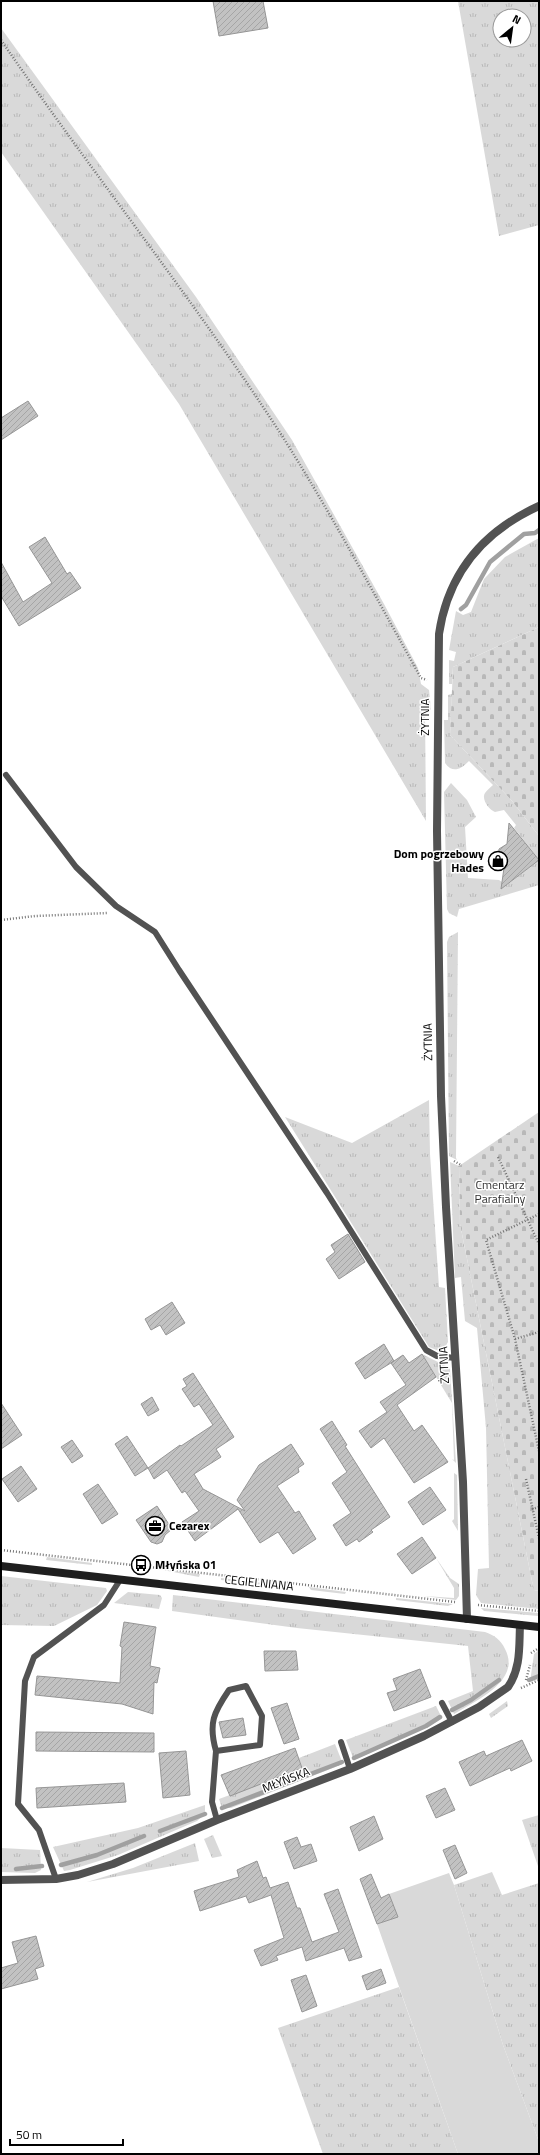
<svg xmlns="http://www.w3.org/2000/svg" width="540" height="2155" viewBox="0 0 540 2155" font-family="'Titillium Web',sans-serif">
  <style>
    .grass { fill: url(#grass-tufts); fill-rule: evenodd }
    .cemetery { fill: url(#cemetery-stones) }
    .garden { fill: #d9d9d9 }
    .lines { fill: none; stroke-linecap: round; stroke-linejoin: round }
    .stream { stroke: #a0a0a0; stroke-width: 4.5 }
    .building { fill: url(#building-hatch); stroke: #969696 }
    .path { stroke: #747474; stroke-width: 2.5; stroke-dasharray: 1 2; stroke-linecap: butt }
    .lane { stroke: #525252; stroke-width: 6 }
    .street { stroke: #525252; stroke-width: 8 }
    .secondary { stroke: #1f1f1f; stroke-width: 8 }
    .labels { text-anchor: middle; stroke-width: 3; stroke-linejoin: round; paint-order: stroke }
    .street-label { font-size: 12px; fill: #000; stroke: #fff }
    .poi-label { font-size: 12px; font-weight: bold; fill: #000; stroke: #fff; text-anchor: start }
    .park-label { font-size: 12px; fill: #303030; stroke: #fff }
  </style>
  <defs>
    <pattern id="grass-tufts" width="24" height="20" patternUnits="userSpaceOnUse"><rect width="24" height="20" fill="#d9d9d9"/><path d="M3 7l-1-3M5 7V3M7 7l1-3M15 17l-1-3M17 17v-4M19 17l1-3" fill="none" stroke="#b8b8b8"/></pattern>
    <pattern id="cemetery-stones" width="16" height="16" patternUnits="userSpaceOnUse"><rect width="16" height="16" fill="#d9d9d9"/><path d="M2 7V4a2 2 0 0 1 4 0v3zM10 15v-3a2 2 0 0 1 4 0v3z" fill="#b8b8b8"/></pattern>
    <pattern id="building-hatch" width="6" height="6" patternUnits="userSpaceOnUse"><rect width="6" height="6" fill="#c2c2c2"/><path d="M-1 1l2-2M0 6l6-6M5 7l2-2" fill="none" stroke="#a5a5a5"/></pattern>
  </defs>
  <rect width="100%" height="100%" fill="#fff"/>
  <!-- grass -->
  <path class="grass" d="M458,1H539V225L499,236ZM500,16H524V40H500Z
    M1,28L196,297L292,440L384,604L418,668L421,684L429,690L431,710L425,709L426,821L179,404L1,152Z
    M539,538V627L453,667L452,684H449V660L454,661L456,652L449,650L456,611L463,615L471,612L484,579L505,557Z
    M452,694L450,735L512,801L539,836V885L459,909L457,917L449,913L447,909L444,792L451,783L467,800L476,817L465,827L468,878L499,880L507,885L539,860L514,828L516,825L504,810L495,812C489,810 481,799 485,793C487,790 490,788 493,785L469,761C461,769 453,774 445,763L444,720H448V695Z
    M458,932L456,1158L457,1160L449,1156L447,942L449,937Z
    M429,1100L430,1154L439,1287L445,1288L448,1342L444,1349L439,1351L429,1347L285,1117L352,1143Z
    M450,1162L459,1166L460,1224L534,1591L539,1590V1609L481,1603L476,1595L478,1569L489,1568L486,1428L477,1328L465,1321L461,1277L455,1278Z
    M422,1354L446,1366L450,1369L456,1463L452,1459L454,1460L452,1403Z
    M454,1473L457,1475L458,1531L452,1521L454,1519Z
    M47,1557L92,1563V1565L46,1560Z
    M436,1558L450,1578L459,1584V1596L456,1600L424,1596L454,1598V1588Z
    M163,1570L200,1574L199,1577Z
    M1,1576L106,1588L107,1591L97,1605L54,1626L1,1625Z
    M221,1578L272,1584V1586L221,1580Z
    M309,1587L346,1592L345,1594L311,1590Z
    M128,1592L160,1595L162,1598L159,1609L114,1603Z
    M173,1595L485,1632C494,1635 501,1640 505,1649C522,1681 475,1701 454,1714L448,1701L473,1691L468,1646L297,1628L172,1611Z
    M396,1598L453,1604L448,1606L396,1600Z
    M481,1608L539,1613L538,1616L484,1611Z
    M539,1650V1678L530,1682L534,1654Z
    M507,1701L508,1706L491,1718L489,1714Z
    M436,1706L442,1718L429,1726L354,1760L346,1740Z
    M335,1744L343,1764L231,1808H222L219,1799L302,1768L299,1758Z
    M205,1805V1814L197,1821L118,1855L70,1870L64,1871L53,1847L138,1828Z
    M539,1815V1869L522,1820Z
    M213,1835L222,1856L212,1858L204,1839Z
    M195,1843L199,1861L87,1882L133,1868Z
    M1,1848L40,1850L41,1870L35,1873L1,1872Z
    M492,1872L502,1895L539,1883V2142L503,2045L454,1885Z
    M399,1987L458,2154H323L278,2028Z"/>
  <!-- cemetery -->
  <path class="cemetery" d="M539,627V836L512,801L450,735L453,667Z
    M539,1112V1590L534,1591L460,1224L459,1166Z"/>
  <!-- garden -->
  <path class="garden" d="M449,1873L454,1885L503,2045L539,2142V2154H458L377,1924L397,1917L389,1894Z"/>
  <g class="lines">
    <!-- stream -->
    <path class="stream" d="M461,609L466,605L490,562L524,534L535,533L539,530
      M529,1680L539,1676
      M452,1710L471,1700L499,1680
      M354,1758L426,1726L440,1717
      M222,1808L342,1762
      M160,1831L205,1814
      M61,1865L97,1855L144,1836
      M16,1869L42,1866"/>
  </g>
  <!-- building -->
  <path class="building" d="M213,1H263L268,28L219,36Z
    M28,401L38,416L1,440V418Z
    M45,537L67,574L70,572L81,588L19,626L1,596V562L23,602L52,583L29,547Z
    M509,823L539,860L501,889L504,868L498,861L499,849L507,844Z
    M348,1234L365,1262L339,1279L326,1259L335,1252L331,1245Z
    M172,1302L185,1323L166,1335L160,1325L151,1330L145,1319Z
    M384,1344L394,1361L365,1379L355,1363Z
    M422,1354L436,1377L397,1405L414,1431L422,1425L448,1462L414,1483L384,1438L371,1448L359,1431L387,1412L380,1402L406,1385L391,1363L403,1355L409,1363Z
    M193,1373L234,1437L216,1449L221,1457L194,1474L203,1489L245,1511L237,1500L259,1465L291,1444L304,1464L298,1468L299,1472L277,1486L295,1513L299,1511L316,1539L293,1554L278,1532L260,1543L238,1509L195,1541L182,1522L199,1511L185,1491L182,1493L167,1470L154,1479L148,1468L180,1445L181,1446L213,1425L199,1404L194,1407L182,1389L187,1386L183,1379Z
    M152,1397L159,1410L148,1416L141,1404Z
    M1,1403L22,1435L1,1449Z
    M332,1421L347,1445L345,1446L390,1517L371,1530L373,1532L359,1542L357,1539L346,1546L333,1525L351,1513L332,1483L347,1472L320,1429Z
    M127,1436L148,1468L135,1476L115,1444Z
    M72,1440L83,1456L72,1463L61,1447Z
    M21,1466L37,1489L18,1502L2,1479Z
    M98,1484L118,1514L102,1524L83,1494Z
    M430,1487L446,1510L423,1525L408,1502Z
    M157,1506L172,1529L165,1535L162,1542L157,1544L151,1542L136,1520Z
    M422,1537L436,1558L412,1574L397,1554Z
    M124,1622L156,1627L150,1666L160,1668L157,1683L154,1682L153,1714L122,1704L35,1695L37,1676L120,1683L122,1647L120,1646Z
    M264,1651H296L298,1670L265,1671Z
    M420,1669L431,1697L394,1711L387,1693L397,1690L393,1679Z
    M287,1703L299,1739L284,1744L271,1708Z
    M243,1718L246,1735L223,1738L219,1722Z
    M36,1732L154,1733V1752L36,1751Z
    M522,1740L532,1761L511,1771L510,1768L470,1786L459,1762L484,1751L486,1756Z
    M295,1748L302,1768L230,1796L221,1775Z
    M186,1751L190,1795L163,1798L159,1753Z
    M124,1783L126,1802L37,1808L36,1788Z
    M445,1788L455,1810L436,1818L426,1796Z
    M374,1816L383,1839L359,1851L350,1827Z
    M297,1837L301,1847L311,1844L317,1861L294,1869L284,1842Z
    M455,1845L467,1873L455,1879L443,1850Z
    M257,1861L263,1878L266,1877L270,1888L288,1882L297,1908H300L312,1942L339,1932L324,1894L338,1889L362,1957L349,1961L344,1948L306,1961L302,1947L276,1956L278,1960L261,1966L254,1950L284,1938L271,1895L249,1903L246,1896L200,1911L194,1891L239,1877L237,1870Z
    M371,1874L381,1898L389,1894L398,1917L377,1924L360,1879Z
    M36,1936L44,1966L35,1969L38,1979L1,1989V1968L18,1963L12,1942Z
    M381,1969L386,1983L367,1990L362,1976Z
    M306,1975L317,2006L302,2012L291,1980Z"/>
  <g class="lines">
    <!-- path -->
    <path class="path" d="M1,40C91,171 190,295 277,428C329,509 374,594 421,678L427,680
      M1,920L35,916L108,913
      M498,1157L539,1244
      M454,1161L461,1165
      M539,1214L486,1240L515,1339L539,1451
      M515,1339L539,1332
      M526,1479L539,1538
      M532,1509L539,1507
      M1,1550L455,1602
      M478,1605L539,1611
      M531,1653L539,1648
      M526,1680L530,1665
      M521,1688L539,1680"/>
    <!-- lane -->
    <path class="lane" d="M6,775L76,867L116,906L155,932L179,970L327,1193L426,1350L437,1356L455,1358
      M442,1703L452,1722
      M341,1742L350,1769
      M216,1751C208,1723 214,1712 229,1690L246,1686L262,1716L260,1745L216,1751L212,1802L217,1820
      M56,1879L39,1830L18,1804L25,1681L34,1657L104,1605L120,1580"/>
    <!-- street -->
    <path class="street" d="M467,1619L463,1482L446,1207L441,1096L437,831L439,634C448,573 484,531 539,506
      M1,1880L56,1879L78,1875L113,1864L217,1820L350,1769L424,1736L479,1707L508,1687C521,1668 519,1647 520,1625"/>
    <!-- secondary -->
    <path class="secondary" d="M1,1566L539,1627"/>
  </g>
  <!-- icons -->
  <defs>
    <g id="shop-ring" transform="scale(1)"><circle r="9.5" fill="#fff" stroke="#000" stroke-width="1.5"/><path d="M-5-2.5h2.3a2.7 3.5 0 0 1 5.4 0H5L5.5 6h-11ZM-1.5-2.5h3a1.5 2.3 0 0 0-3 0Z" fill="#000"/></g>
    <g id="office-ring" transform="scale(1)"><circle r="9.5" fill="#fff" stroke="#000" stroke-width="1.5"/><path d="M-6-3h4V-5.5h4V-3h4V5H-6ZM-1-4.5V-3h2v-1.5ZM-6 0V1H6V0Z" fill="#000"/></g>
    <g id="bus-ring" transform="scale(1)"><circle r="9.5" fill="#fff" stroke="#000" stroke-width="1.5"/><path d="M-5-6H5V4H4V6H2V4H-2V6H-4V4H-5ZM-3.5-4V0h7V-4ZM-3.5 1.2v1.5H-2V1.2ZM2 1.2v1.5H3.5V1.2Z" fill="#000"/></g>
  </defs>
  <g fill-rule="evenodd">
    <use href="#shop-ring" x="498" y="861"/>
    <use href="#office-ring" x="155" y="1526"/>
    <use href="#bus-ring" x="141" y="1565"/>
  </g>
  <g class="labels">
    <!-- street labels -->
    <g class="street-label">
      <text transform="translate(425 717) rotate(-90)" y="4">ŻYTNIA</text>
      <text transform="translate(428 1042) rotate(-91)" y="4">ŻYTNIA</text>
      <text transform="translate(444 1365) rotate(-93)" y="4">ŻYTNIA</text>
      <text transform="translate(259 1583) rotate(6)" y="4">CEGIELNIANA</text>
      <text transform="translate(286 1780) rotate(-21)" y="4">MŁYŃSKA</text>
    </g>
    <!-- poi labels -->
    <g class="poi-label">
      <text x="484" y="858" text-anchor="end">Dom pogrzebowy<tspan x="484" dy="14">Hades</tspan></text>
      <text x="169" y="1530">Cezarex</text>
      <text x="155" y="1569">Młyńska 01</text>
    </g>
    <!-- park labels -->
    <g class="park-label">
      <text x="500" y="1189">Cmentarz<tspan x="500" dy="14">Parafialny</tspan></text>
    </g>
  </g>
  <!-- border -->
  <rect width="540" height="2155" fill="none" stroke="#000000" stroke-width="4"/>
  <!-- north arrow -->
  <g transform="translate(512 28) rotate(29)"><circle r="19" fill="#ffffff" stroke="#999999"/>
  <path d="M0-3L7 15L0 10L-7 15Z" fill="#000000"/>
  <text y="-6" font-size="11" font-weight="bold" text-anchor="middle" fill="#000000">N</text>
  </g>
  <!-- scale -->
  <path d="M10 2139v6h113v-6" fill="none" stroke="#000000" stroke-width="2"/>
  <text x="16" y="2139" font-size="12" fill="#000000" stroke="#ffffff" stroke-width="3" paint-order="stroke">50 m</text>
</svg>
